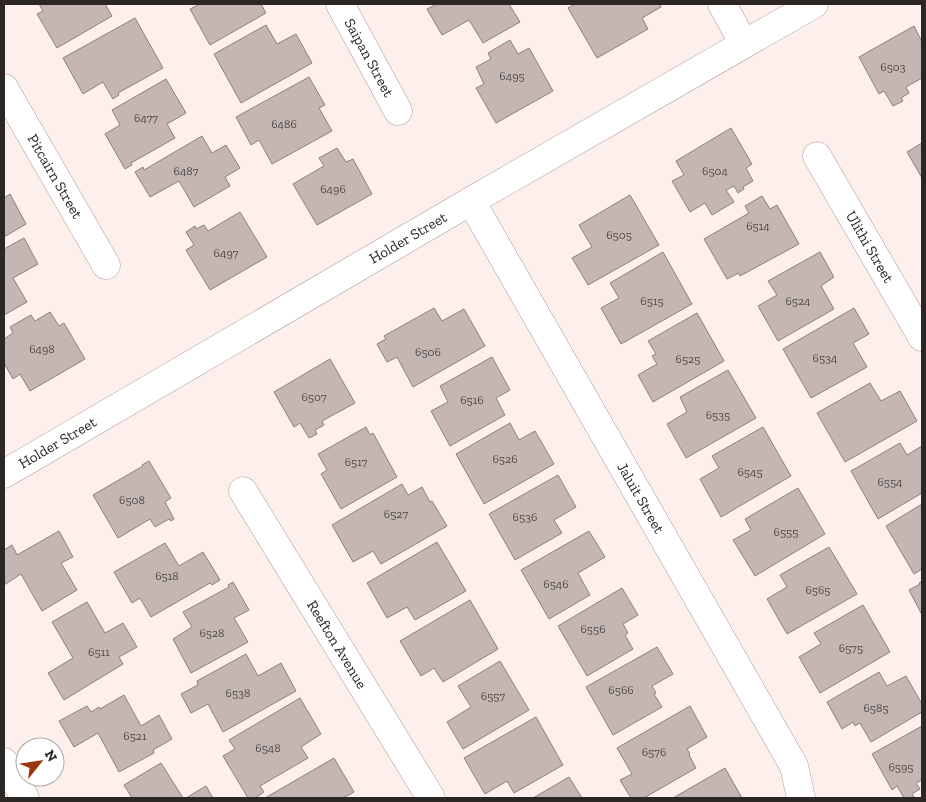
<svg xmlns="http://www.w3.org/2000/svg" width="926" height="802" viewBox="0 0 926 802" font-family="'Zilla Slab',serif">
  <style>
    .building { fill: #c4b7b3; stroke: #8c807c }
    .lines { fill: none; stroke-linecap: round; stroke-linejoin: round }
    .street-casing { stroke: #a89c98; stroke-width: 29 }
    .secondary-casing { stroke: #a89c98; stroke-width: 29 }
    .street { stroke: #fff; stroke-width: 28 }
    .secondary { stroke: #fff; stroke-width: 28 }
    .labels { text-anchor: middle; stroke-width: 4.5; stroke-linejoin: round; paint-order: stroke }
    .number-label { font-size: 12px; fill: #524b48 }
    .street-label { font-size: 15px; fill: #2c2725; stroke: #fff }
  </style>
  <rect width="100%" height="100%" fill="#fdf0ec"/>
  <!-- building -->
  <path class="building" d="M39,4H105L112,16L57,48L37,14L43,11Z
    M200,4H261L266,13L210,45L190,9Z
    M437,4H509L520,22L483,43L469,20L442,35L427,9Z
    M575,4H660L661,7L642,18L648,29L597,58L568,8Z
    M135,18L163,68L118,93L119,95L113,99L103,82L83,94L63,58Z
    M266,25L277,44L296,34L312,63L241,103L214,54Z
    M914,26L922,42V78L906,87L909,93L901,98L903,101L893,106L884,91L879,94L859,57Z
    M510,40L518,54L529,48L553,91L496,123L476,88L484,84L476,67L491,59L488,53Z
    M309,77L325,105L319,108L332,131L272,164L259,140L251,145L236,117Z
    M166,79L186,113L167,124L175,138L131,163L132,165L125,169L105,134L120,125L112,110Z
    M731,128L752,164L746,168L753,181L743,187L744,189L738,193L734,186L726,190L734,202L712,215L705,203L690,212L672,181L684,175L676,161Z
    M202,136L212,153L226,145L240,168L225,177L230,186L194,207L179,181L150,197L135,172L143,167L144,170Z
    M922,143V178L907,152Z
    M337,148L346,162L353,159L372,194L317,225L293,184L324,166L319,158Z
    M10,194L26,224L4,237V198Z
    M630,195L659,245L588,285L572,258L592,247L579,225Z
    M762,196L770,209L777,205L799,244L740,276L739,273L727,279L704,239L749,213L745,206Z
    M240,212L267,257L210,290L186,250L194,245L186,232L195,226L196,229L204,225L208,231Z
    M24,238L38,264L13,278L27,302L4,315V249Z
    M663,252L692,304L621,344L601,308L619,298L610,283Z
    M820,252L834,277L821,286L834,309L778,341L758,306L777,295L768,281Z
    M434,308L442,321L464,309L485,346L413,387L397,357L387,362L377,344L386,339L384,336Z
    M854,308L869,334L853,343L867,367L811,398L783,349Z
    M50,312L59,326L64,323L85,359L30,391L20,374L13,379L4,363V339L13,333L10,327L31,315L35,321Z
    M697,313L724,361L653,402L638,375L657,364L652,356L656,354L648,341Z
    M492,357L510,390L496,398L505,415L450,446L431,411L448,402L440,386Z
    M330,359L355,403L322,421L324,425L315,430L317,434L309,438L300,423L294,427L274,392Z
    M728,370L756,418L686,458L667,424L687,412L680,397Z
    M870,383L881,401L900,391L917,421L845,462L817,413Z
    M510,423L519,440L535,431L554,464L484,504L456,454Z
    M366,427L370,435L373,433L397,477L341,509L321,474L327,470L318,454Z
    M763,427L791,476L721,517L700,479L719,468L712,456Z
    M900,443L907,455L922,446V493L878,519L851,471Z
    M149,461L171,498L165,502L174,519L171,521L169,519L155,527L150,519L118,538L93,495L143,466L142,465Z
    M558,475L576,507L554,520L562,533L515,560L489,514Z
    M402,484L408,495L422,487L430,502L432,501L447,526L381,564L373,551L353,562L332,525Z
    M798,488L825,534L755,576L733,540L751,530L745,519Z
    M922,504V569L914,574L886,526Z
    M59,531L73,557L61,563L77,590L42,611L21,574L4,585V550L12,545L17,555Z
    M589,531L605,557L578,573L590,595L549,619L521,570Z
    M437,542L466,591L415,620L407,607L387,618L367,583Z
    M165,543L179,566L203,552L220,580L212,585L210,583L151,617L140,598L132,603L114,572Z
    M829,547L857,594L787,634L767,599L787,587L780,575Z
    M922,581V615L909,590L920,584L919,583Z
    M233,582L249,610L234,618L248,642L191,673L173,639L192,627L183,612L229,587L228,585Z
    M622,588L638,615L623,624L628,633L625,635L633,649L587,676L558,626Z
    M470,600L498,649L443,682L434,668L421,676L400,641Z
    M87,602L105,633L123,623L137,647L119,657L123,664L64,700L48,673L73,658L52,622Z
    M863,605L890,652L820,693L799,657L821,644L814,633Z
    M657,647L673,674L652,686L656,693L654,694L662,707L613,735L586,687Z
    M246,654L258,676L281,663L296,691L223,732L208,704L191,713L181,694L198,685L197,681Z
    M500,661L529,710L463,749L447,722L471,707L458,686Z
    M879,672L887,686L906,676L922,704V712L871,742L860,723L855,726L853,722L842,729L827,702Z
    M124,695L141,726L159,715L172,739L153,750L154,753L119,772L98,733L74,747L59,721L87,706L91,712L99,707L100,709Z
    M300,698L321,734L301,747L308,758L260,786L264,792L255,798H248L223,756L235,749L229,740Z
    M690,706L707,737L687,749L690,754L689,755L696,768L644,798H631L620,780L632,774L617,748Z
    M536,717L563,765L514,793L507,781L485,794L464,758Z
    M922,726V780L916,783L920,789L912,794L914,797L911,798H904L897,786L892,790L872,754Z
    M334,758L354,792L343,798H265Z
    M161,763L183,798H132L124,785Z
    M725,768L742,798H673Z
    M569,777L582,798H533Z
    M206,786L213,798H186Z"/>
  <g class="lines">
    <!-- street casing -->
    <g class="street-casing">
      <g id="street">
        <path id="s1" d="M340,4L398,111"/>
        <path d="M722,4L744,44"/>
        <path id="s2" d="M4,88L106,265"/>
        <path id="s3" d="M817,156L922,337"/>
        <path id="s4" d="M243,491L431,798"/>
        <path d="M4,762L25,798"/>
      </g>
    </g>
    <!-- secondary casing -->
    <g class="secondary-casing">
      <g id="secondary">
        <path id="s5" d="M471,201L794,766L801,798"/>
        <path id="s6" d="M4,474L471,201L814,4"/>
      </g>
    </g>
    <!-- street -->
    <use href="#street" class="street"/>
    <!-- secondary -->
    <use href="#secondary" class="secondary"/>
  </g>
  <g class="labels">
    <!-- number labels -->
    <g class="number-label">
      <text x="893" y="71">6503</text>
      <text x="512" y="80">6495</text>
      <text x="146" y="122">6477</text>
      <text x="284" y="128">6486</text>
      <text x="186" y="175">6487</text>
      <text x="715" y="175">6504</text>
      <text x="333" y="193">6496</text>
      <text x="758" y="230">6514</text>
      <text x="619" y="239">6505</text>
      <text x="226" y="257">6497</text>
      <text x="652" y="305">6515</text>
      <text x="798" y="305">6524</text>
      <text x="42" y="353">6498</text>
      <text x="428" y="356">6506</text>
      <text x="825" y="362">6534</text>
      <text x="688" y="363">6525</text>
      <text x="314" y="401">6507</text>
      <text x="472" y="404">6516</text>
      <text x="718" y="419">6535</text>
      <text x="505" y="463">6526</text>
      <text x="356" y="466">6517</text>
      <text x="750" y="476">6545</text>
      <text x="890" y="486">6554</text>
      <text x="132" y="504">6508</text>
      <text x="396" y="518">6527</text>
      <text x="525" y="521">6536</text>
      <text x="786" y="536">6555</text>
      <text x="167" y="580">6518</text>
      <text x="556" y="588">6546</text>
      <text x="818" y="594">6565</text>
      <text x="593" y="633">6556</text>
      <text x="212" y="637">6528</text>
      <text x="851" y="652">6575</text>
      <text x="99" y="656">6511</text>
      <text x="621" y="694">6566</text>
      <text x="238" y="697">6538</text>
      <text x="493" y="700">6557</text>
      <text x="876" y="712">6585</text>
      <text x="135" y="740">6521</text>
      <text x="268" y="752">6548</text>
      <text x="654" y="756">6576</text>
      <text x="901" y="771">6595</text>
    </g>
    <!-- street labels -->
    <g class="street-label">
      <text dy="5" stroke="none"><textPath href="#s1" startOffset="61">Saipan Street</textPath></text>
      <text dy="5" stroke="none"><textPath href="#s2" startOffset="102">Pitcairn Street</textPath></text>
      <text dy="5" stroke="none"><textPath href="#s6" startOffset="468">Holder Street</textPath></text>
      <text dy="5" stroke="none"><textPath href="#s3" startOffset="105">Ulithi Street</textPath></text>
      <text dy="5" stroke="none"><textPath href="#s6" startOffset="62">Holder Street</textPath></text>
      <text dy="5" stroke="none"><textPath href="#s5" startOffset="342">Jaluit Street</textPath></text>
      <text dy="5" stroke="none"><textPath href="#s4" startOffset="180">Reefton Avenue</textPath></text>
    </g>
  </g>
  <!-- border -->
  <rect width="926" height="802" fill="none" stroke="#2c2725" stroke-width="10"/>
  <!-- north arrow -->
  <g transform="translate(40 762) rotate(60)"><circle r="24" fill="#ffffff" stroke="#aba9a8"/>
  <path d="M0-4L9 19L0 12L-9 19Z" fill="#9b350e"/>
  <text y="-8" font-size="14" font-weight="bold" text-anchor="middle" fill="#2c2725">N</text>
  </g>
</svg>
